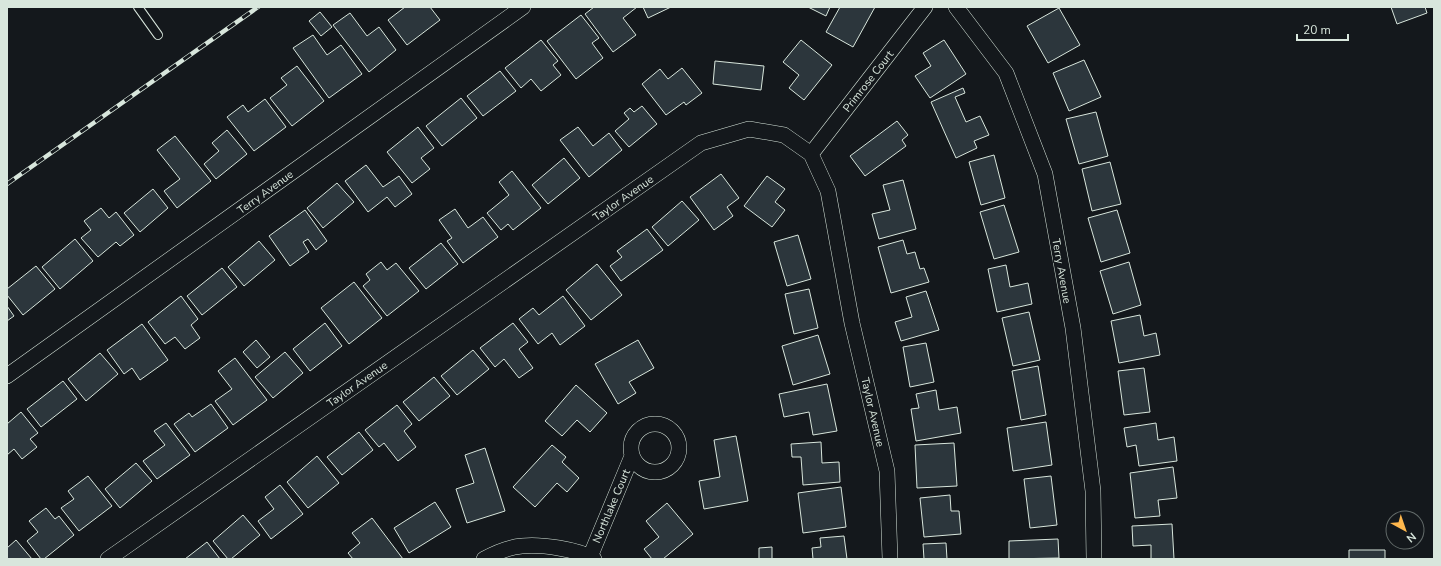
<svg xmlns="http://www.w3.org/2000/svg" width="1441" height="566" viewBox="0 0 1441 566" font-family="'Nunito Sans',sans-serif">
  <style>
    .building { fill: #2c363c; stroke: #d8e6dc }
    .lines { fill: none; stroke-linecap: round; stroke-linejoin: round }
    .service-casing { stroke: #d8e6dc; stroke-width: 10 }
    .minor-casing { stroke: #d8e6dc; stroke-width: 16 }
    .service { stroke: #14181c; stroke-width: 8 }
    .minor { stroke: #14181c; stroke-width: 15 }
    .rail-casing { stroke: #d8e6dc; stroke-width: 4.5 }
    .rail { stroke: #14181c; stroke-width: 3; stroke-dasharray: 9; stroke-linecap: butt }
    .labels { text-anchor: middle; stroke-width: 3; stroke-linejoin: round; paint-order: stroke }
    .street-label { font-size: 11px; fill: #d8e6dc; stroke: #14181c }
  </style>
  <rect width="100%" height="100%" fill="#14181c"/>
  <!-- building -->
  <path class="building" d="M405,7H430L440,20L407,45L388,20Z
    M594,7H637L623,18L636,35L613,52L585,14Z
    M643,7H671L648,18Z
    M808,7H830L826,16Z
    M840,7H875L853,47L826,32Z
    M1391,7H1425L1427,13L1397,24Z
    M1059,8L1080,45L1048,63L1027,26Z
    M320,12L332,27L321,36L309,21Z
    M350,13L367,36L379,27L396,50L369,72L333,25Z
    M581,15L599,38L592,43L603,58L576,79L547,41Z
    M313,35L327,55L341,45L362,74L329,98L293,48Z
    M541,40L558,61L553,65L561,75L541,91L531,79L521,88L505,68Z
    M801,40L832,65L804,100L789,88L799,75L783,62Z
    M944,40L966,74L930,98L915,76L931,66L923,53Z
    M1084,60L1101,97L1069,111L1053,73Z
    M715,61L764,66L761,90L713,84Z
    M297,66L324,101L292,126L270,98L287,85L281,78Z
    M682,68L702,93L686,105L684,102L666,115L642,84L660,69L668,79Z
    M500,71L516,91L483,116L467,96Z
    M963,88L965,93L955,97L966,122L980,116L989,135L974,141L977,148L956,158L931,102Z
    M461,98L477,118L442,146L426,126Z
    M265,99L286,127L254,151L227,117L243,105L248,112Z
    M642,106L657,124L629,147L615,131L629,119L624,113L630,108L634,112Z
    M1096,112L1108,156L1079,164L1066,119Z
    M897,121L908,135L902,140L906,146L865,176L850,156Z
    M418,127L434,148L421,158L430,169L412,183L387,152Z
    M578,127L593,146L609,133L622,150L589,177L560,140Z
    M227,130L247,154L216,179L204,164L219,151L212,143Z
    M175,136L211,181L177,208L164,191L180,179L157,150Z
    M994,155L1005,198L981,205L969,162Z
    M564,158L580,178L548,204L532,185Z
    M1110,162L1121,204L1092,211L1082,169Z
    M366,165L383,187L399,176L412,194L395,207L387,197L368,212L345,181Z
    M512,171L541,208L513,230L508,224L501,230L487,213L509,195L499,182Z
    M721,174L739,198L727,207L733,216L714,230L690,197Z
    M767,176L785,189L775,202L785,210L772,227L744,206Z
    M903,180L916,229L879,239L872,214L890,210L883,185Z
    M337,183L354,202L323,228L307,208Z
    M153,189L168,208L140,232L124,213Z
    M682,201L699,220L668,246L652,227Z
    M1004,205L1019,252L994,259L980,212Z
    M101,208L109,218L116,212L134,235L120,246L116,242L98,257L81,238L91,230L84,221Z
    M455,209L468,228L483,217L498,237L463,263L447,241L452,238L439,220Z
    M305,210L327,241L316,250L308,239L303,242L309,252L290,266L269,236Z
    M1117,210L1130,253L1101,262L1088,218Z
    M647,229L663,250L621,281L610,266L622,257L617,251Z
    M798,235L811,279L787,286L774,242Z
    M75,239L93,261L60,289L42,267Z
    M903,240L907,254L915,252L920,269L924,268L929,282L891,293L878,247Z
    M259,241L275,260L244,286L228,267Z
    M441,243L458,264L426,289L409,268Z
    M381,262L387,270L396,263L419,291L387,316L363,286L370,280L366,274Z
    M1129,262L1141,305L1113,314L1100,271Z
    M597,264L622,295L591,320L566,290Z
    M1006,265L1010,287L1028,283L1032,304L997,312L988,269Z
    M36,266L55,289L23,315L7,295V289Z
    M222,268L237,287L202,315L187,296Z
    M354,282L382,318L349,344L321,308Z
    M809,289L818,328L794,334L785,294Z
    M926,291L939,330L901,341L895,322L912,317L906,297Z
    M181,296L198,319L191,325L200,338L185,349L175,337L165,344L148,322Z
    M563,296L585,326L560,345L552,333L538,344L519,319L533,308L539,315Z
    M7,306L14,316L7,321Z
    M1029,312L1040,360L1013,366L1002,318Z
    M1140,315L1144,336L1156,333L1160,355L1119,363L1111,321Z
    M325,323L342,346L310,371L293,349Z
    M513,323L528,342L519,349L533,368L519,378L504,359L495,367L480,348Z
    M142,324L168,360L140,380L132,368L124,374L107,350Z
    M818,335L830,374L793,385L782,346Z
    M256,340L270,357L257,368L243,352Z
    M638,340L654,368L629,382L636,393L618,404L595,364Z
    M926,343L934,382L910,387L903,347Z
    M473,350L489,369L457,395L441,376Z
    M285,352L303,373L273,398L255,377Z
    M100,353L118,374L86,401L68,379Z
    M235,358L267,400L233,425L215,401L232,389L218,371Z
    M1038,366L1046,415L1021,420L1012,371Z
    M1144,368L1150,412L1124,415L1118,371Z
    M434,377L450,396L419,421L403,402Z
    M63,381L77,399L41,427L27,409Z
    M827,384L837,431L813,435L809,412L784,417L779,394Z
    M576,385L607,413L590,432L577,420L562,436L545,421Z
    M936,390L939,410L957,407L961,433L916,441L911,409L919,408L916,394Z
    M211,404L228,428L195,452L174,424L189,413L192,417Z
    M397,405L412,424L404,431L416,447L398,461L384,443L379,447L365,430Z
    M21,412L38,433L30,439L37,447L22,459L14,449L7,455V424Z
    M1046,422L1052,465L1013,471L1007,428Z
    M166,423L190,455L157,479L143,461L165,445L154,431Z
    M1156,423L1158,440L1174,437L1177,461L1139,466L1136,445L1127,447L1124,428Z
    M359,432L373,450L342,475L327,457Z
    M736,436L748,501L704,509L699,481L720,477L714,440Z
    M821,442L822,463L839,462L840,482L803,485L801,457H792L791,444Z
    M954,443L957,486L917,488L915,445Z
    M552,445L566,457L562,462L579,478L567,492L557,483L535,507L513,487Z
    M485,448L505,511L467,523L456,489L474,483L465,455Z
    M317,456L339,483L308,508L287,482Z
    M136,463L152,481L120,508L105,489Z
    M1173,467L1177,498L1158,500L1160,516L1135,518L1130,473Z
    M88,476L112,506L79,531L61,508L74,499L68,491Z
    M1051,476L1057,525L1030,528L1024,479Z
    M280,485L303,514L271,539L258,521L274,509L265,497Z
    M841,487L846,527L803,533L798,493Z
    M950,495L951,511H959L961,534L924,537L920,498Z
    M435,502L451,527L409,553L394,528Z
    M667,503L693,534L663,559H652L644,549L659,537L646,521Z
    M46,508L55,519L59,516L74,535L44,559H41L27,541L38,532L29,521Z
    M243,515L260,535L231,559H228L213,541Z
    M372,518L403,559H353L348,553L360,543L352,533Z
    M1172,524L1174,559H1151V545L1133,546L1132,526Z
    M844,536L847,559H813L812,548L821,547L820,538Z
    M1058,539L1059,558L1009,559V541Z
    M16,540L32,559H7V548Z
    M207,542L220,559H185Z
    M946,543L947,559H924L923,544Z
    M772,547V559H759V548Z
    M1349,550H1385V559H1349Z"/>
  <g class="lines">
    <!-- service casing -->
    <g class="service-casing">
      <path id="service" d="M138,7L158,35"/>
    </g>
    <!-- minor casing -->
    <g class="minor-casing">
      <path id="minor" d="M956,7L1006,73L1045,174L1073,328L1093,491L1094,559
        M811,154L925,7
        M7,376L523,7
        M631 448a24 24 0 1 1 48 0a24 24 0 1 1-48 0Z
        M590,557L632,456
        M108,559L701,143L749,129L784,135L811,154L828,191L852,323L887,471L890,559
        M484,559C495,553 509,547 522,546C541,544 577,549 594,559"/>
    </g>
    <!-- service -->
    <use href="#service" class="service"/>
    <!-- minor -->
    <use href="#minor" class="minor"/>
    <!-- rail casing -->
    <g class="rail-casing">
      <path id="rail" d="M7,184L258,7"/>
    </g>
    <!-- rail -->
    <use href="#rail" class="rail"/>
  </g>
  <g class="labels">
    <!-- street labels -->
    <g class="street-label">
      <text transform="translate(868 81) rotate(-52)" y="4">Primrose Court</text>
      <text transform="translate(265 192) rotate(-36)" y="4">Terry Avenue</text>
      <text transform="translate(623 198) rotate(-35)" y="4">Taylor Avenue</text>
      <text transform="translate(1062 271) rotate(80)" y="4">Terry Avenue</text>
      <text transform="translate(357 384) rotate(-35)" y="4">Taylor Avenue</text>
      <text transform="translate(873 412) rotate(77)" y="4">Taylor Avenue</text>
      <text transform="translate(611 506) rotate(-67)" y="4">Northlake Court</text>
    </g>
  </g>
  <!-- border -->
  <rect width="1441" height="566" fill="none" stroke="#d8e6dc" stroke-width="16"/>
  <!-- north arrow -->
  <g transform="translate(1405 530) rotate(140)"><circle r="19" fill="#14181c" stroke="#626a69"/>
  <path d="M0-3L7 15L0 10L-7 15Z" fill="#ffb74d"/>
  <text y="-6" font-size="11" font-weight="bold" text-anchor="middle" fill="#d8e6dc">N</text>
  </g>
  <!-- scale -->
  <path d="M1297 34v6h51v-6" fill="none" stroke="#d8e6dc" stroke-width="2"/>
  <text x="1303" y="34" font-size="12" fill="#d8e6dc" stroke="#14181c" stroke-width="3" paint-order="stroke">20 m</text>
</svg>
